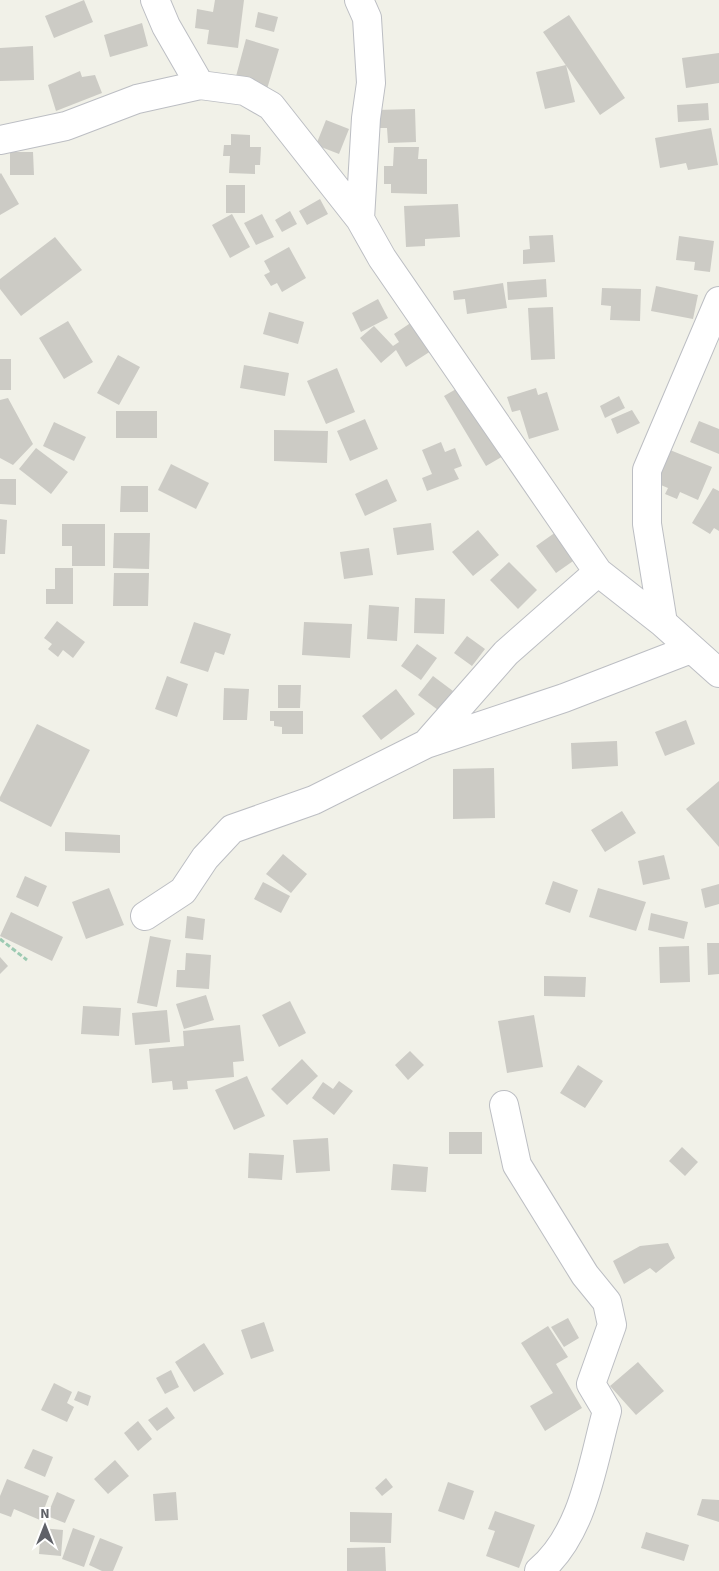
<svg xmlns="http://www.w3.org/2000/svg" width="719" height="1571" viewBox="0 0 719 1571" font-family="'Source Sans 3',sans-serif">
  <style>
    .building { fill: #cccbc5 }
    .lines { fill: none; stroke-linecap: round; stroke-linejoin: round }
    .minor-casing { stroke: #bcbec3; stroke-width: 30 }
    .path { stroke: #9ccab2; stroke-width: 3; stroke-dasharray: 5 2.5; stroke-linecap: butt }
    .minor { stroke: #fff; stroke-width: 28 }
  </style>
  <rect width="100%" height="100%" fill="#f1f1e8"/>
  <!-- building -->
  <path class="building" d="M84,0L93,22L54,38L45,16Z
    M215,0H244L238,48L207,44L209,30L195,28L197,9L213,12Z
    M258,12L278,17L274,32L255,27Z
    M569,15L625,98L600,115L543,32Z
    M142,23L148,46L110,57L104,35Z
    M246,39L279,49L267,89L235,80Z
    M33,46L34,80L0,81V48Z
    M719,53V83L686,88L682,58Z
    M566,65L575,102L545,109L536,72Z
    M80,71L82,77L95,75L102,93L56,111L48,85Z
    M708,103L709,120L678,122L677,105Z
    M415,109L416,142L388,143L387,128H377L376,110Z
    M326,120L349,129L339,154L316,145Z
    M711,128L718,165L688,170L686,163L660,168L655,138Z
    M231,134L250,135V147H261L260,165H255V174L229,173L230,156H223L224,145H231Z
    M394,147H419L418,159H427V194L391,193V184H384V166H393Z
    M10,152H33L34,175H10Z
    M1,173L19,204L0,215V174Z
    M226,185H245V213H226Z
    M320,199L328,214L307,225L299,211Z
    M458,204L460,237L425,239V246L406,247L404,206Z
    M290,211L297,224L282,232L275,220Z
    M232,214L250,247L230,258L212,225Z
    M262,214L274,237L256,245L244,223Z
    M553,235L555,262L523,264V250L530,249L529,236Z
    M679,236L714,241L710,272L694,270L695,262L676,260Z
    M55,237L82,270L21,316L0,289V279Z
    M289,247L306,278L282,292L277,283L271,286L264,275L270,272L264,261Z
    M546,279L547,297L508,300L507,282Z
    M503,283L507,308L467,314L465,299L454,300L453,291Z
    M656,286L698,295L693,319L651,311Z
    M602,288L641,289L640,321L610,320L611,306L601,305Z
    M378,299L388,318L361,332L352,313Z
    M553,307L555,359L531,360L528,308Z
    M269,312L304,322L298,344L263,334Z
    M68,321L93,362L64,379L39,338Z
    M412,322L431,351L406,367L396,350L381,363L360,338L374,326L393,346L399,342L394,334Z
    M118,355L140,367L119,405L97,393Z
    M0,359H11V390H0Z
    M244,365L289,373L285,396L240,388Z
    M337,368L355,412L326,424L307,381Z
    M463,385L505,455L486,466L444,396Z
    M536,388L538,395L547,392L559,430L529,439L520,410L512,412L507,397Z
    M619,396L625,408L605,418L600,406Z
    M8,398L33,444L13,465L0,458V400Z
    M632,410L640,423L617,434L611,419Z
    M116,411H157V438H116Z
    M365,419L378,449L350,461L337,431Z
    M699,421L719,429V454L690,442Z
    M54,422L86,437L74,461L43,446Z
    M274,430L328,431L327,463L274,461Z
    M441,442L445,452L455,448L462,466L454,469L459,479L427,491L422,478L432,474L422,450Z
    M36,448L68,472L51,494L19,469Z
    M670,450L712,467L698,500L680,492L677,499L665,494L668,488L656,483Z
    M171,464L209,483L196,509L158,490Z
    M0,479H16V505L0,504Z
    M387,479L397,501L365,516L355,494Z
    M121,486H148V512H120Z
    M713,488L719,491V531L714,528L710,534L692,523Z
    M0,519L7,520L5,554H0Z
    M431,523L434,550L397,555L393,528Z
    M62,524H105V566H72V546H62Z
    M478,530L499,555L473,576L452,552Z
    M556,532L576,559L556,573L536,546Z
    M114,533H150L149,569L113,568Z
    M369,548L373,575L344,579L340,552Z
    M509,562L537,590L518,609L490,580Z
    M55,568H73V604H46V589H55Z
    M114,573H149L148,606H113Z
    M415,598L445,599L444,634L414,633Z
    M369,605L399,607L397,641L367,639Z
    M57,621L85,642L73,658L63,650L58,657L48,649L52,644L44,638Z
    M194,622L231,634L224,655L215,652L208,672L180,663Z
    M304,622L352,624L350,658L302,655Z
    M467,636L485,649L472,666L454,653Z
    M417,644L437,658L421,680L401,666Z
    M167,676L188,684L177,717L155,709Z
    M433,676L453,691L438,710L418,695Z
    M278,685H301L300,708H278Z
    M224,688L249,689L247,720H223Z
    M396,689L415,714L381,740L362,716Z
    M270,711H303V734H282V727L274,726V721H270Z
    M686,720L695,744L665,756L655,732Z
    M37,724L90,750L51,827L0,801V797Z
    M617,741L618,766L572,769L571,743Z
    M494,768L495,818L453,819V769Z
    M719,781V847L686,809Z
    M622,811L636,833L605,852L591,830Z
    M65,832L120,835V853L65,851Z
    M283,854L307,874L291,893L266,874Z
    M664,855L670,879L643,885L638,861Z
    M25,876L47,886L38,907L16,897Z
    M553,881L578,890L570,913L545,904Z
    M263,882L290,896L281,913L254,899Z
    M719,884V904L705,908L701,889Z
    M109,888L124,925L86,939L72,902Z
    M598,888L646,902L636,931L589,917Z
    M11,912L63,937L52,961L0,936Z
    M651,913L688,922L684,939L648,930Z
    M187,916L205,919L203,940L185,938Z
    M150,936L171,940L157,1007L137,1003Z
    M707,943H719V974L708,975Z
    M689,946L690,982L660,983L659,947Z
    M186,953L211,955L209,989L176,987L177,970H185Z
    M0,957L8,966L0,974Z
    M544,976L586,977L585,997L544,996Z
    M206,995L214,1020L184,1029L176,1004Z
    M290,1001L306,1033L279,1047L262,1015Z
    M83,1006L121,1008L119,1036L81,1034Z
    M167,1010L170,1042L135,1045L132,1013Z
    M534,1015L543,1067L507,1073L498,1021Z
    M240,1025L244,1061L233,1062L234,1077L187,1081L188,1089L173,1090L172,1081L152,1083L149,1049L184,1046L183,1031Z
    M410,1051L424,1065L408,1080L395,1065Z
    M302,1059L318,1076L287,1105L271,1089Z
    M578,1065L603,1081L585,1108L560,1093Z
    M247,1076L265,1116L234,1130L215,1090Z
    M339,1081L353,1091L334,1115L312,1098L323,1082L333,1089Z
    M449,1132H482V1154H449Z
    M328,1138L330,1171L296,1173L293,1140Z
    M682,1147L698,1162L685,1176L669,1161Z
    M249,1153L284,1155L282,1180L248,1178Z
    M393,1164L428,1167L426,1192L391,1190Z
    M668,1243L675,1258L656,1273L650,1268L624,1284L613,1261L640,1246Z
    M568,1318L579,1338L564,1347L551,1327Z
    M264,1322L274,1351L251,1359L241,1330Z
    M548,1326L568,1357L556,1364L582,1408L545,1431L530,1406L553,1393L521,1343Z
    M204,1343L224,1374L194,1392L175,1362Z
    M638,1362L664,1391L636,1415L610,1386Z
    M171,1370L179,1387L165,1394L156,1378Z
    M54,1383L72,1392L67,1403L74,1407L67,1422L41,1410Z
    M78,1391L91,1396L88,1406L74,1400Z
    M167,1407L175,1418L157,1431L148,1420Z
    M138,1421L152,1439L138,1451L124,1433Z
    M33,1449L53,1457L45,1477L24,1468Z
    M115,1460L129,1476L108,1494L94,1479Z
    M386,1478L393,1487L382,1496L375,1488Z
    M7,1479L49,1496L40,1520L14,1509L11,1517L0,1513V1496Z
    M448,1482L474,1491L464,1520L438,1511Z
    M57,1492L75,1500L65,1523L47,1516Z
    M176,1492L178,1520L155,1521L153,1494Z
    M702,1499L719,1500V1522L697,1515Z
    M495,1511L535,1525L519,1568L486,1556L495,1531L488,1529Z
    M350,1512L392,1513L391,1543L350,1542Z
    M41,1528L63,1530L61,1556L39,1554Z
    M73,1528L95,1536L84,1567L62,1559Z
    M646,1532L689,1545L684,1561L641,1548Z
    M100,1538L123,1547L113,1571H102L89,1565Z
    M385,1547L386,1571H347V1548Z"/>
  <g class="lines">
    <!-- minor casing -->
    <g class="minor-casing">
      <path id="minor" d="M155,0L166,26L200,85
        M359,0L367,18L371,83L366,118L360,219
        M0,140L66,126L137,99L200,85L245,91L271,106L360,219L382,258L598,572L663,623L719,673
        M663,623L647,524V470L719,301
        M427,743L506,653L598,572
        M145,916L183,891L205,858L232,829L314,800L426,744L564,698L691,649
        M504,1105L517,1165L585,1275L607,1302L612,1325L591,1384L607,1411C592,1465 584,1533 539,1571"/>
    </g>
    <!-- path -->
    <path class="path" d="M0,939L27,960"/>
    <!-- minor -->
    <use href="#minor" class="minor"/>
  </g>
  <!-- north arrow -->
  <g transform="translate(45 1526)" stroke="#ffffff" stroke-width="4" paint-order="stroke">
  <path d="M0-4L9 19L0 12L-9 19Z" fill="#5f6168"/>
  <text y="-8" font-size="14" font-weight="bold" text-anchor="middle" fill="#5f6168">N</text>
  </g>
</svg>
